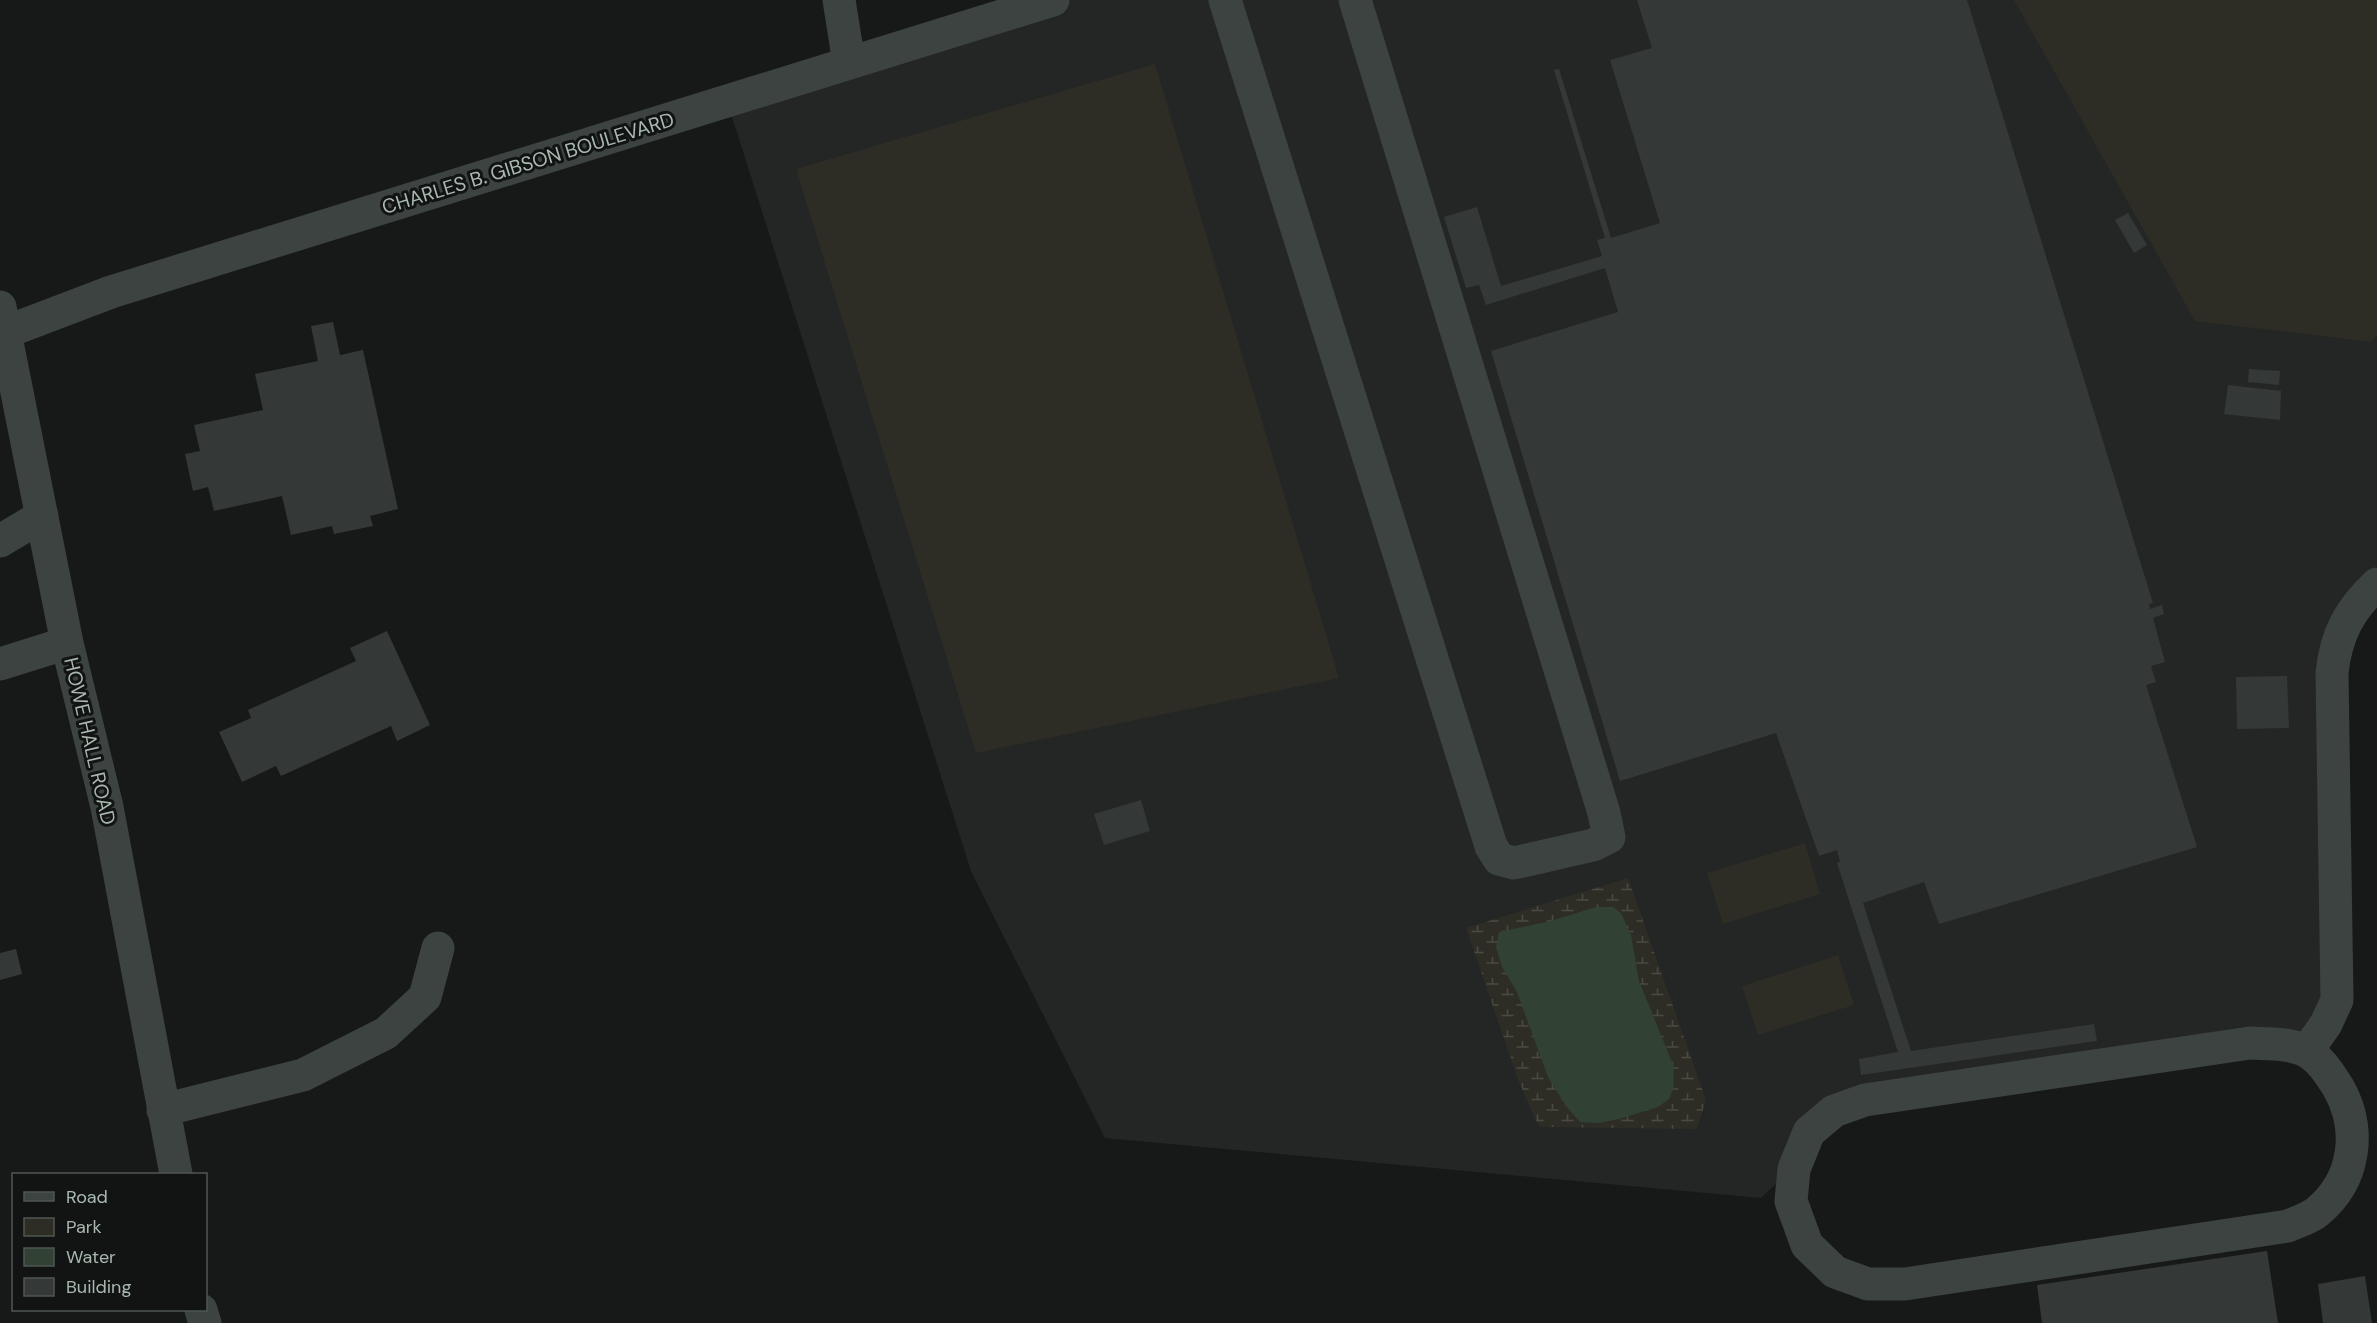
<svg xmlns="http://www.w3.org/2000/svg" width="2377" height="1323" viewBox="0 0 2377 1323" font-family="'DM Sans',sans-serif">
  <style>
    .built { fill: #232625 }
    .wetland { fill: url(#wetland-marsh) }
    .park { fill: #2e2d25 }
    .water { fill: #314235 }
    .building { fill: #343837 }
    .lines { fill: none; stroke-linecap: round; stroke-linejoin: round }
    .minor { stroke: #3d4341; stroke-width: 33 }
    .labels { text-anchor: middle; stroke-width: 6; stroke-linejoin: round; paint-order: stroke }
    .street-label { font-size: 20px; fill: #aab9b0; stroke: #121414 }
  </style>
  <defs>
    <pattern id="wetland-marsh" width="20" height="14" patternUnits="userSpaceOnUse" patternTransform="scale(1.5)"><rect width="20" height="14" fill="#2e2d25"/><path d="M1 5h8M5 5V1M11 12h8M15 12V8" fill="none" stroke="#4a4942"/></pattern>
  </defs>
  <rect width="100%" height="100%" fill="#171919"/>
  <!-- built -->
  <path class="built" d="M1053,0H2377V584L2347,618L2337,1000L2307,1051L1865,1100L1761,1198L1105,1138L971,871L727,101Z"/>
  <!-- wetland -->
  <path class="wetland" d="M1628,878L1706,1100L1697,1129L1539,1127L1519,1082L1466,928Z"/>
  <!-- park -->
  <path class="park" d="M2014,0H2377V335L2371,342L2195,321Z
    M1155,64L1339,678L976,753L796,169Z
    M1805,843L1820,894L1723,924L1707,873Z
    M1838,955L1854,1005L1758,1035L1742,986Z"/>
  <!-- water -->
  <path class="water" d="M1596,907H1613L1621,913L1631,935L1639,981L1674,1067L1673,1089L1669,1099L1658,1107L1619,1119L1599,1123L1580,1122L1566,1106L1548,1077L1517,992L1502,967L1496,947L1499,932L1551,921Z"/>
  <!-- building -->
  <path class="building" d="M1637,0H1967L2153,603L2149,604L2150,609L2162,605L2164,614L2153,618L2165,662L2151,666L2156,682L2146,685L2197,847L1939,924L1924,882L1863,903L1911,1051L2094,1024L2097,1041L1861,1075L1859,1059L1898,1052L1837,863L1840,862L1837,850L1819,856L1776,733L1620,781L1491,351L1618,312L1605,268L1486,305L1479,285L1466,288L1444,217L1477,207L1501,286L1602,256L1597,240L1605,238L1554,70L1559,69L1611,238L1660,223L1610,60L1652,48Z
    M2128,213L2147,245L2134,253L2115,220Z
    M333,322L340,355L363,350L398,509L370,516L373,526L334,534L332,526L291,535L282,496L214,511L208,487L193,491L185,454L200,451L194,425L263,410L255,374L318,361L311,326Z
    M2249,369L2280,371L2279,385L2248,382Z
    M2228,385L2281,391L2280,420L2224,414Z
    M387,631L430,725L397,741L391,726L281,776L276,766L242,782L219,732L251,718L248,710L356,661L350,648Z
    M2287,676L2289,728L2237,729L2236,677Z
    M1141,800L1150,831L1104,845L1094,814Z
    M16,949L22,974L0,980V953Z
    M2267,1251L2278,1323H2042L2037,1285Z
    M2365,1276L2372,1323H2323L2318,1284Z"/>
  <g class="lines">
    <!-- minor -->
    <path class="minor" d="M839,0L849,63
      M1225,0L1491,846L1499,859L1514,863L1593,845L1609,837L1604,813L1355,0
      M0,307L67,643L107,807L176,1174
      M6,332L111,292L1053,0
      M0,541L42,516
      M0,664L67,643
      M2250,1043C2269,1044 2287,1043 2304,1050C2320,1058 2329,1073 2338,1087C2362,1129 2356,1180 2317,1212C2310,1218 2297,1222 2288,1226L1905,1284H1868L1835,1272L1807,1245L1791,1201L1794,1169L1809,1132L1834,1111L1865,1100Z
      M2307,1051L2326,1024L2337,1000L2332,673C2336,635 2349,610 2377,584
      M163,1110L303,1075L386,1033L425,997L438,948
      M201,1310L205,1323"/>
  </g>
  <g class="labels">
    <!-- street labels -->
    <g class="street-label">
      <text transform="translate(528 163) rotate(-17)" y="7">CHARLES B. GIBSON BOULEVARD</text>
      <text transform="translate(90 741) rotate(77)" y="7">HOWE HALL ROAD</text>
    </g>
  </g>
  <!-- legend -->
  <rect x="12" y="1173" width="195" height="138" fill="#121414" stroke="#4f5652" stroke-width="1.5"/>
  <rect x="24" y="1192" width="30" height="9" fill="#3d4341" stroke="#4f5652" stroke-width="1.5"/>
  <text x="66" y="1203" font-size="18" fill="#aab9b0">Road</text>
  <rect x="24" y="1218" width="30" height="18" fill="#2e2d25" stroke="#4f5652" stroke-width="1.5"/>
  <text x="66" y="1233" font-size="18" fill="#aab9b0">Park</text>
  <rect x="24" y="1248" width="30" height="18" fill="#314235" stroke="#4f5652" stroke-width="1.5"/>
  <text x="66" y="1263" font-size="18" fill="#aab9b0">Water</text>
  <rect x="24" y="1278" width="30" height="18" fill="#343837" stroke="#4f5652" stroke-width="1.5"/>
  <text x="66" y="1293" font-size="18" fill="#aab9b0">Building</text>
</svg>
